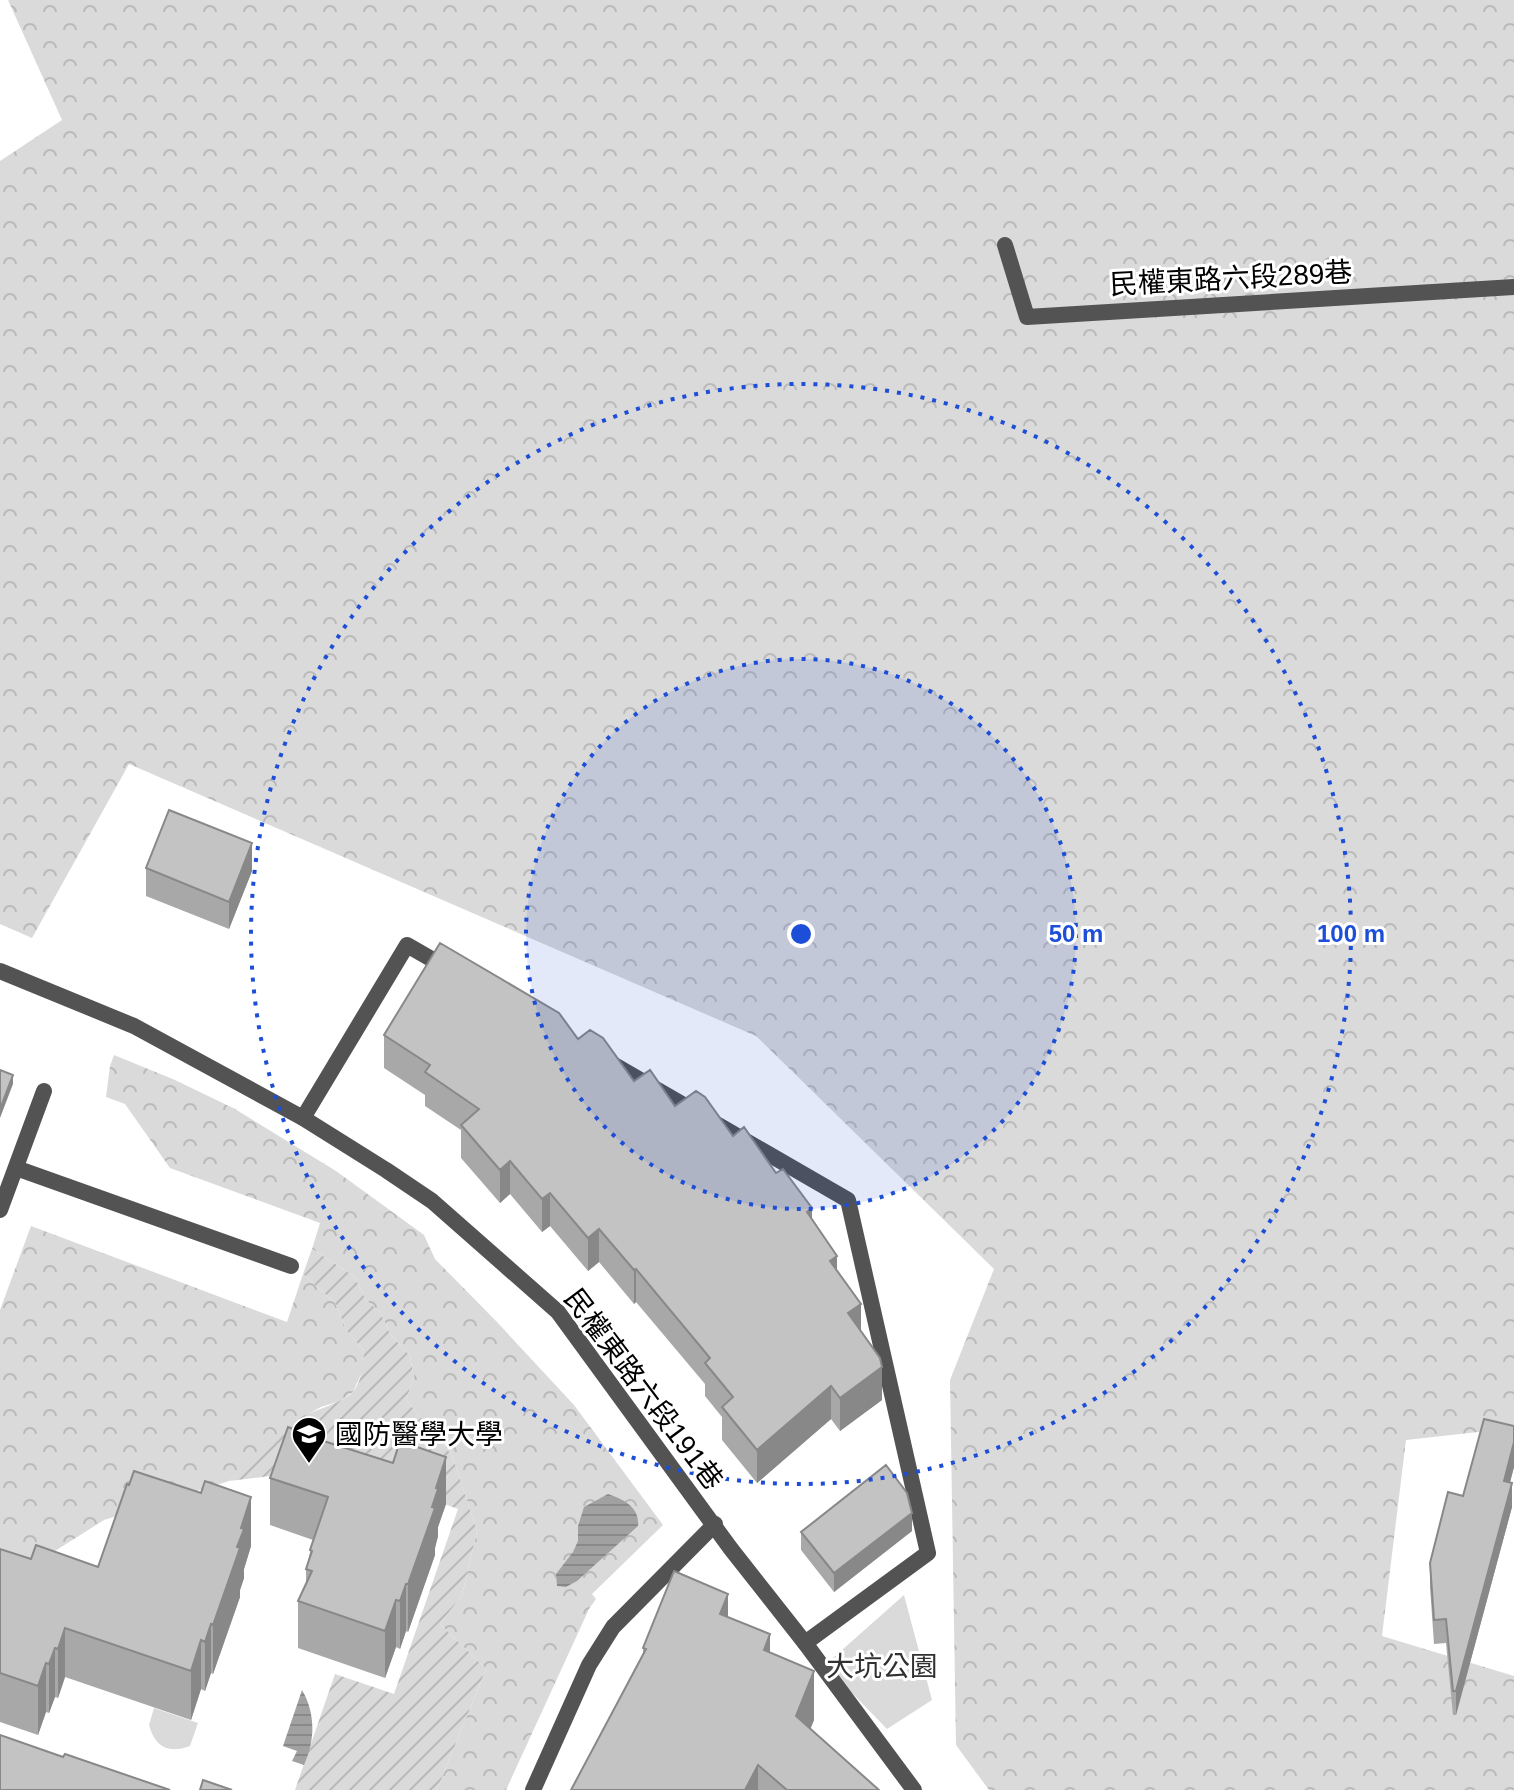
<svg xmlns="http://www.w3.org/2000/svg" width="1514" height="1790" viewBox="0 0 1514 1790" font-family="Arial,'Noto Sans TC',sans-serif">
  <style>
    .forest { fill: url(#forest-crowns) }
    .park { fill: #dadada }
    .garden { fill: url(#garden-furrows) }
    .water { fill: url(#water-rules) }
    .lines { fill: none; stroke-linecap: round; stroke-linejoin: round }
    .service { stroke: #535353; stroke-width: 16 }
    .minor { stroke: #535353; stroke-width: 16 }
    .wall { fill: #a8a8a8 }
    .shaded-wall { fill: #888 }
    .building { fill: #c3c3c3; stroke: #888; stroke-width: 2 }
    .ring { fill: none; stroke: #1d4ed8; stroke-width: 4; stroke-dasharray: 4 8 }
    .labels { text-anchor: middle; stroke-width: 6; stroke-linejoin: round; paint-order: stroke }
    .street-label { font-size: 28px; fill: #000; stroke: #fff }
    .poi-label { font-size: 28px; fill: #000; stroke: #fff; text-anchor: start }
    .park-label { font-size: 28px; fill: #313131; stroke: #fff }
    .centre { fill: #1d4ed8; stroke: #fff; stroke-width: 4 }
    .ring-label { font-size: 24px; text-anchor: middle; font-weight: bold; fill: #1d4ed8; stroke: #fff; stroke-width: 6; stroke-linejoin: round; paint-order: stroke }
  </style>
  <defs>
    <pattern id="forest-crowns" width="20" height="18" patternUnits="userSpaceOnUse" patternTransform="scale(2)"><rect width="20" height="18" fill="#dadada"/><path d="M2 6a3 3 0 1 1 6 0M12 15a3 3 0 1 1 6 0" fill="none" stroke="#b9b9b9"/></pattern>
    <pattern id="garden-furrows" width="10" height="10" patternUnits="userSpaceOnUse" patternTransform="scale(2)"><rect width="10" height="10" fill="#dadada"/><path d="M-1 1l2-2M0 10L10 0M9 11l2-2" fill="none" stroke="#b9b9b9"/></pattern>
    <pattern id="water-rules" width="6" height="5" patternUnits="userSpaceOnUse" patternTransform="scale(2)"><rect width="6" height="5" fill="#a1a1a1"/><path d="M0 2.5h6" fill="none" stroke="#898989"/></pattern>
  </defs>
  <rect width="100%" height="100%" fill="#fff"/>
  <!-- forest -->
  <path class="forest" d="M8,0H1514V1435L1496,1430L1406,1440L1382,1636L1514,1676V1790H989L956,1745L950,1380L994,1269L756,1036L129,764L32,938L0,924V161L62,120Z
    M114,1055L175,1080L235,1109L336,1171L424,1235L435,1259L496,1321L574,1405L663,1525L592,1594L596,1599L589,1609L506,1790H437L486,1669L440,1624L462,1595L477,1531L452,1455L406,1400L414,1377L410,1356L390,1334L380,1312L366,1300L354,1276L312,1249L320,1223L170,1168L125,1104L106,1097L110,1066Z
    M31,1226L287,1322L303,1274L335,1303L347,1331L364,1351L363,1370L353,1392L340,1401L321,1407L290,1424L229,1481L104,1520L47,1556L17,1563L0,1558V1310Z"/>
  <!-- park -->
  <path class="park" d="M904,1595L932,1700L887,1729L825,1665Z
    M154,1708L198,1723L190,1746C168,1754 155,1747 149,1725Z"/>
  <!-- garden -->
  <path class="garden" d="M312,1249L354,1276L366,1300L380,1312L390,1334L410,1356L414,1377L406,1400L452,1455L477,1531L462,1595L440,1624L486,1669L437,1790H295L335,1674L394,1694L458,1509L401,1488L288,1474L229,1481C248,1463 268,1440 289,1424C305,1412 339,1405 352,1393C362,1382 363,1365 364,1351L347,1331L335,1303L303,1274Z"/>
  <!-- water -->
  <path class="water" d="M608,1494C623,1499 640,1507 638,1526L577,1581L566,1587L557,1586L556,1574L573,1552L578,1541V1526L584,1507Z
    M302,1690C316,1714 315,1741 304,1765L292,1761L297,1751L283,1746Z"/>
  <g class="lines">
    <!-- service -->
    <path class="service" d="M1005,245L1027,317L1514,287
      M609,1062L848,1200L928,1553L805,1643
      M303,1118L407,945L447,968
      M16,1168L291,1266
      M0,1210L44,1091
      M533,1790L589,1665L613,1627L715,1524"/>
    <!-- minor -->
    <path class="minor" d="M0,971L134,1026L303,1118L386,1170L432,1201L558,1312L731,1549L805,1643L914,1790"/>
  </g>
  <!-- wall -->
  <path class="wall" d="M146,868L252,871L229,929L146,896Z
    M384,1035L578,1039L634,1081L675,1106L733,1136L776,1173L812,1220L837,1271L861,1331L882,1400L840,1431L831,1419L757,1483L722,1440V1417L705,1396V1384L636,1302L634,1304L599,1262L588,1271L550,1226L542,1232L510,1194L500,1203L461,1158V1130L425,1106V1095L384,1068Z
    M1514,1426V1467L1510,1482L1512,1507L1456,1715H1453L1446,1643L1434,1644L1430,1587V1563L1463,1496Z
    M270,1478L446,1504L438,1527V1536L435,1548V1555L408,1632L406,1631L400,1649L396,1647L385,1678L298,1648V1601L306,1584V1569L313,1540L270,1525Z
    M912,1531L834,1592L801,1550V1532Z
    M251,1546L244,1569V1578L240,1590V1597L213,1674L211,1673L205,1691L201,1689L191,1720L65,1677L58,1698L55,1697L49,1713L46,1712L38,1735L0,1722V1549L31,1559L98,1567Z
    M728,1617L770,1652L814,1720L810,1729L879,1790H571L643,1654V1648Z"/>
  <!-- shaded-wall -->
  <path class="shaded-wall" d="M252,843V871L229,929V902Z
    M13,1075V1084L0,1118V1109Z
    M510,1161V1194L500,1203V1170Z
    M550,1193V1226L542,1232V1199Z
    M812,1208V1242L807,1212Z
    M599,1229V1262L588,1271V1238Z
    M837,1256V1289L830,1261Z
    M636,1269V1302L634,1304V1270Z
    M861,1304V1337L848,1313Z
    M882,1367V1400L840,1431V1398Z
    M831,1386V1419L757,1483V1450Z
    M1514,1442V1467L1504,1505V1481Z
    M446,1457V1504L438,1527V1536L435,1548V1555L408,1632V1584L432,1507L436,1488Z
    M1512,1483V1507L1456,1715V1691Z
    M251,1497V1546L244,1569V1578L240,1590V1597L213,1674V1625L237,1547L241,1528Z
    M912,1513V1531L834,1592V1573Z
    M406,1584V1631L400,1649V1601Z
    M728,1594V1642L720,1614Z
    M396,1600V1647L385,1678V1631Z
    M211,1624V1673L205,1691V1642Z
    M65,1628V1677L58,1698V1649Z
    M770,1634V1683L764,1650Z
    M201,1640V1689L191,1720V1671Z
    M55,1648V1697L49,1713V1664Z
    M46,1663V1712L38,1735V1686Z
    M814,1671V1720L796,1765V1716Z
    M758,1765V1790H745Z"/>
  <!-- building -->
  <path class="building" d="M169,810L252,843L229,902L146,868Z
    M440,943L559,1013L578,1039L590,1030L603,1038L634,1081L650,1070L675,1106L696,1091L705,1097L733,1136L744,1127L776,1173L783,1169L812,1208L807,1212L837,1256L830,1261L861,1304L848,1313L880,1358L882,1367L840,1398L831,1386L757,1450L722,1407L733,1397L705,1363L710,1358L636,1269L634,1270L599,1229L588,1238L550,1193L542,1199L510,1161L500,1170L461,1125L479,1109L425,1072L430,1065L384,1035Z
    M0,1070L13,1075L0,1109Z
    M1484,1419L1514,1426V1442L1504,1481L1512,1483L1456,1691H1453L1446,1619L1434,1620L1430,1563L1448,1492L1463,1496Z
    M288,1427L314,1438L393,1463L400,1441L446,1457L436,1488L438,1489L432,1507L435,1508L408,1584H406L400,1601L396,1600L385,1631L298,1601L312,1571L306,1569L312,1551L310,1550L328,1497L270,1478Z
    M886,1465L907,1493L912,1513L834,1573L801,1532Z
    M134,1471L201,1493L205,1481L251,1497L241,1528L244,1529L237,1547L240,1548L213,1625L211,1624L205,1642L201,1640L191,1671L65,1628L58,1649L55,1648L49,1664L46,1663L38,1686L0,1673V1549L31,1559L36,1545L98,1567L127,1484L129,1485Z
    M674,1571L728,1594L720,1614L770,1634L764,1650L814,1671L796,1716L879,1790H787L758,1765L745,1790H571L646,1649L643,1648Z
    M0,1735L63,1757L65,1754L170,1790H0Z
    M203,1780L232,1790H200Z"/>
  <!-- distance rings -->
  <circle cx="801" cy="934" r="275" fill="#1d4ed8" fill-opacity=".12"/>
  <g class="ring">
    <circle cx="801" cy="934" r="275"/>
    <circle cx="801" cy="934" r="550"/>
  </g>
  <!-- icons -->
  <defs>
    <g id="university-pin" transform="scale(1.8)"><path d="M0 17L-7.5 6A9.5 9.5 0 1 1 7.5 6Z" fill="#000" stroke="#fff"/><path d="M0-5L7-2L0 1L-7-2ZM-4 1L0 2.5L4 1V4Q0 6-4 4Z" fill="#fff"/></g>
  </defs>
  <g fill-rule="evenodd">
    <use href="#university-pin" x="309" y="1434"/>
  </g>
  <g class="labels">
    <!-- street labels -->
    <g class="street-label">
      <text transform="translate(1231 278) rotate(-3)" y="10">民權東路六段289巷</text>
      <text transform="translate(644 1389) rotate(53)" y="10">民權東路六段191巷</text>
    </g>
    <!-- poi labels -->
    <g class="poi-label">
      <text x="335" y="1444">國防醫學大學</text>
    </g>
    <!-- park labels -->
    <g class="park-label">
      <text x="882" y="1676">大坑公園</text>
    </g>
  </g>
  <circle cx="801" cy="934" r="12" class="centre"/>
  <g class="ring-label">
    <text x="1076" y="942">50 m</text>
    <text x="1351" y="942">100 m</text>
  </g>
</svg>
